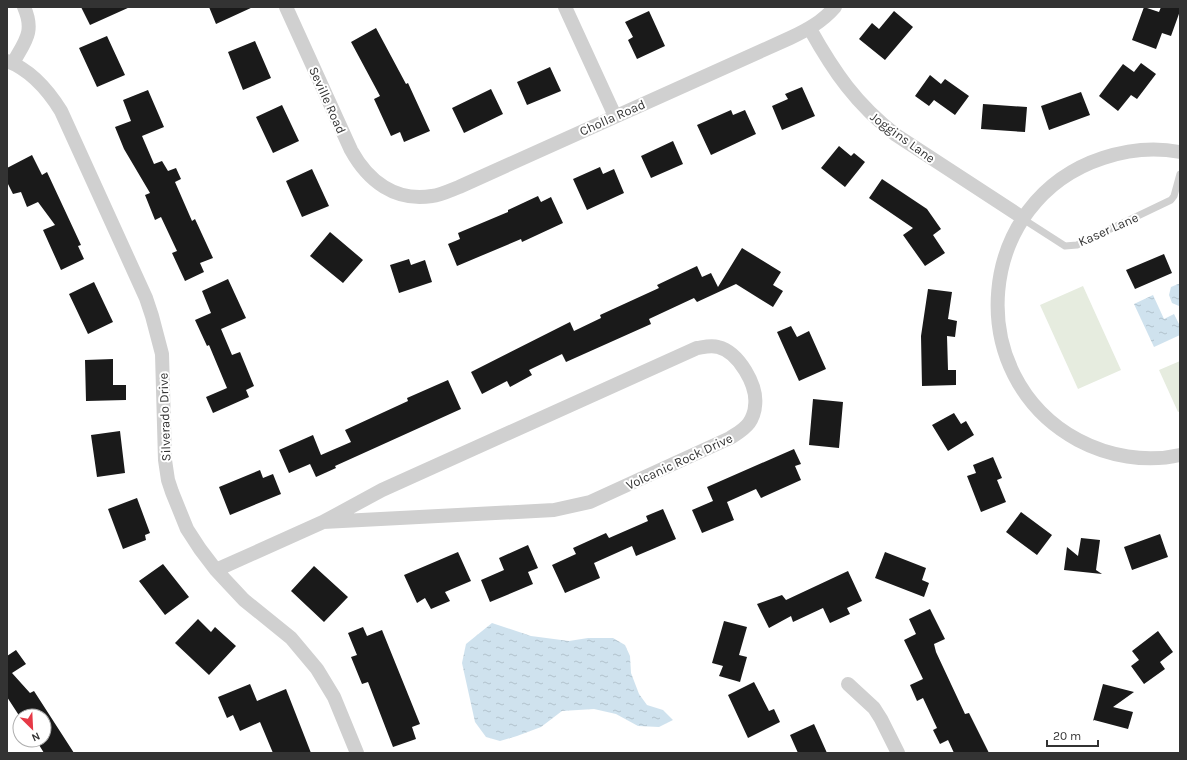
<svg xmlns="http://www.w3.org/2000/svg" width="1187" height="760" viewBox="0 0 1187 760" font-family="Karla,sans-serif">
  <style>
    .grass { fill: #e6ecdf }
    .water { fill: url(#water-ripples) }
    .building { fill: #1a1a1a }
    .lines { fill: none; stroke-linecap: round; stroke-linejoin: round }
    .lane { stroke: #d0d0d0; stroke-width: 7 }
    .street { stroke: #d0d0d0; stroke-width: 14 }
    .labels { text-anchor: middle; stroke-width: 4; stroke-linejoin: round; paint-order: stroke }
    .street-label { font-size: 13px; fill: #333; stroke: #fff }
  </style>
  <defs>
    <pattern id="water-ripples" width="26" height="14" patternUnits="userSpaceOnUse"><rect width="26" height="14" fill="#cfe2ee"/><path d="M2 4q2-2 4 0t4 0M15 11q2-2 4 0t4 0" fill="none" stroke="#b2c2cd"/></pattern>
  </defs>
  <rect width="100%" height="100%" fill="#fff"/>
  <!-- grass -->
  <path class="grass" d="M1083,286L1121,370L1078,389L1040,305Z
    M1180,361V411L1178,412L1159,370Z"/>
  <!-- water -->
  <path class="water" d="M1178,284H1180L1179,306L1172,303L1169,295L1171,287Z
    M1153,295L1164,319L1174,314L1180,326V335L1154,347L1134,304Z
    M492,623L531,636L569,641L588,638H613L625,645L630,656L631,673L639,694L647,705L663,710L673,720L659,727L638,726L616,714L594,709L562,711L541,727L517,736L500,741L486,737L475,722L462,663L466,644Z"/>
  <!-- building -->
  <path class="building" d="M81,7H130L90,25Z
    M209,7H253L216,24Z
    M1144,7L1159,12L1161,7H1180V11L1171,36L1162,33L1156,49L1132,40Z
    M649,11L665,46L637,59L628,40L633,37L625,22Z
    M894,11L913,27L885,60L859,39L872,23L879,29Z
    M376,28L406,84L408,83L430,131L404,142L400,132L391,136L374,99L380,96L351,42Z
    M107,36L125,75L97,87L79,48Z
    M255,41L271,78L243,90L228,52Z
    M1141,63L1156,74L1137,99L1131,95L1118,111L1099,96L1123,64L1134,72Z
    M550,67L561,91L527,105L517,82Z
    M930,75L941,84L945,79L969,96L955,115L934,100L929,106L915,96Z
    M802,87L815,116L782,130L772,106L788,99L785,94Z
    M491,89L503,114L464,133L452,108Z
    M148,90L164,127L142,136L154,164L162,161L168,171L176,168L181,179L175,182L192,221L195,219L213,258L200,263L204,272L185,281L172,253L177,251L161,217L155,220L145,195L150,193L124,149L115,127L131,121L123,100Z
    M1081,92L1090,115L1049,130L1041,106Z
    M983,104L1027,107L1025,132L981,129Z
    M282,105L299,141L273,153L256,117Z
    M731,110L733,115L745,110L756,134L711,155L697,125Z
    M673,141L683,164L651,178L641,156Z
    M839,146L851,156L854,153L865,162L845,187L821,168Z
    M32,155L42,175L47,172L81,245L78,246L84,259L61,270L43,230L55,225L38,202L27,207L21,192L13,194L7,182V168Z
    M600,167L603,174L614,169L624,193L587,210L573,179Z
    M312,169L329,206L302,217L286,181Z
    M882,179L927,209L941,229L933,235L945,253L925,266L903,235L913,228L869,198Z
    M538,196L541,202L551,197L563,223L522,242L521,239L457,266L448,244L460,239L458,233L508,212V210Z
    M330,232L363,260L343,283L310,256Z
    M742,248L781,272L773,285L783,291L773,307L736,284L697,302L694,298L649,319L651,324L566,362L562,354L529,370L532,375L510,387L507,381L482,394L471,372L570,322L574,331L601,318L600,315L659,288L657,285L697,266L702,277L711,273L718,287Z
    M1164,254L1172,273L1135,289L1126,270Z
    M409,259L411,265L425,260L432,282L399,293L390,265Z
    M228,279L246,318L221,329L232,355L240,352L254,386L246,390L249,397L213,413L206,397L227,388L209,345L207,346L195,320L211,313L202,291Z
    M94,282L113,322L88,334L69,294Z
    M928,289L952,292L948,319L957,321L955,337L947,336L948,370H956V385L922,386L921,336Z
    M791,326L797,337L809,331L826,369L799,381L777,332Z
    M113,359V385H126V400L86,401L85,360Z
    M448,380L461,409L335,466L336,468L316,477L310,464L289,473L279,450L313,435L321,455L351,442L345,430L408,401L407,398Z
    M813,399L843,402L839,448L809,445Z
    M954,413L961,424L966,421L974,435L948,451L932,425Z
    M120,431L125,473L97,477L91,435Z
    M794,449L801,464L795,466L801,480L761,498L756,489L727,502L734,520L702,533L692,510L713,501L707,487Z
    M993,457L1002,478L997,480L1006,502L981,512L967,476L976,473L973,465Z
    M260,470L263,478L273,474L281,494L230,515L219,487Z
    M137,498L150,533L145,535L146,540L123,549L108,509Z
    M663,509L676,539L636,556L632,546L594,563L600,578L565,593L552,565L576,554L573,548L606,533L609,538L648,521L646,516Z
    M1021,512L1052,535L1037,555L1006,532Z
    M1160,534L1168,557L1132,570L1124,547Z
    M1081,538L1100,540L1096,570L1102,574L1064,570L1067,547L1078,556Z
    M528,545L538,568L528,572L533,584L490,602L481,580L504,570L499,558Z
    M458,552L471,581L445,592L450,601L431,609L425,598L417,603L404,575Z
    M885,552L926,568L922,580L929,583L924,597L875,578Z
    M163,564L189,597L165,615L139,581Z
    M314,566L348,597L324,622L291,591Z
    M848,571L862,601L847,608L850,614L830,623L823,608L793,622L791,616L769,628L757,604L782,595L786,600Z
    M930,609L945,639L934,644L936,652L965,714L969,713L989,753H954L948,740L940,744L933,730L937,728L923,698L917,701L910,685L923,679L904,640L916,634L909,619Z
    M198,619L211,632L215,627L236,646L209,675L175,643Z
    M724,621L747,627L739,655L747,657L740,682L719,676L723,666L712,663Z
    M363,627L367,636L382,630L420,724L412,727L416,739L393,747L368,682L362,684L351,657L357,655L348,633Z
    M1158,631L1173,652L1160,662L1165,669L1144,684L1131,666L1139,660L1132,651Z
    M16,650L26,664L12,673L30,693L34,691L74,753H44L36,740H44V716H21L20,714V717L7,697V656Z
    M754,682L769,711L774,709L780,722L748,738L728,695Z
    M250,684L257,701L286,689L311,753H273L260,722L240,731L233,715L227,718L218,697Z
    M1103,684L1134,692L1113,707L1133,712L1128,729L1094,720L1093,721Z
    M814,724L827,753H798L790,735Z"/>
  <g class="lines">
    <!-- lane -->
    <path class="lane" d="M1023,219L1065,246L1077,245L1171,200L1174,196L1180,174"/>
    <!-- street -->
    <path class="street" d="M286,7L351,150C368,181 395,202 432,196C441,195 451,190 459,187L790,38C807,30 822,22 835,7
      M565,7L615,116
      M810,29C834,72 856,104 896,135L1023,218
      M7,61C31,70 48,90 61,111L146,298L152,316L162,354L165,460L168,480L172,492L187,529L200,549L216,570L229,584L244,600L291,638L317,669L334,697L357,753
      M13,63C25,41 35,32 24,7
      M1180,152C1154,147 1127,150 1103,158C975,200 960,376 1078,440C1108,456 1146,463 1180,455
      M216,570L323,522L382,490L697,348C704,347 711,345 718,347C739,352 758,386 755,406C755,411 752,419 749,423C744,430 736,434 730,438L590,502L554,510L323,522
      M848,684L874,708L881,719L898,753"/>
  </g>
  <g class="labels">
    <!-- street labels -->
    <g class="street-label">
      <text transform="translate(328 100) rotate(66)" y="5">Seville Road</text>
      <text transform="translate(612 117) rotate(-24)" y="5">Cholla Road</text>
      <text transform="translate(903 137) rotate(36)" y="5">Joggins Lane</text>
      <text transform="translate(1108 229) rotate(-24)" y="5">Kaser Lane</text>
      <text transform="translate(164 417) rotate(-92)" y="5">Silverado Drive</text>
      <text transform="translate(679 461) rotate(-25)" y="5">Volcanic Rock Drive</text>
    </g>
  </g>
  <!-- border -->
  <rect width="1187" height="760" fill="none" stroke="#333333" stroke-width="16"/>
  <!-- north arrow -->
  <g transform="translate(32 728) rotate(156)"><circle r="19" fill="#ffffff" stroke="#adadad"/>
  <path d="M0-3L7 15L0 10L-7 15Z" fill="#e63946"/>
  <text y="-6" font-size="11" font-weight="bold" text-anchor="middle" fill="#333333">N</text>
  </g>
  <!-- scale -->
  <path d="M1047 740v6h51v-6" fill="none" stroke="#333333" stroke-width="2"/>
  <text x="1053" y="740" font-size="12" fill="#333333" stroke="#ffffff" stroke-width="3" paint-order="stroke">20 m</text>
</svg>
